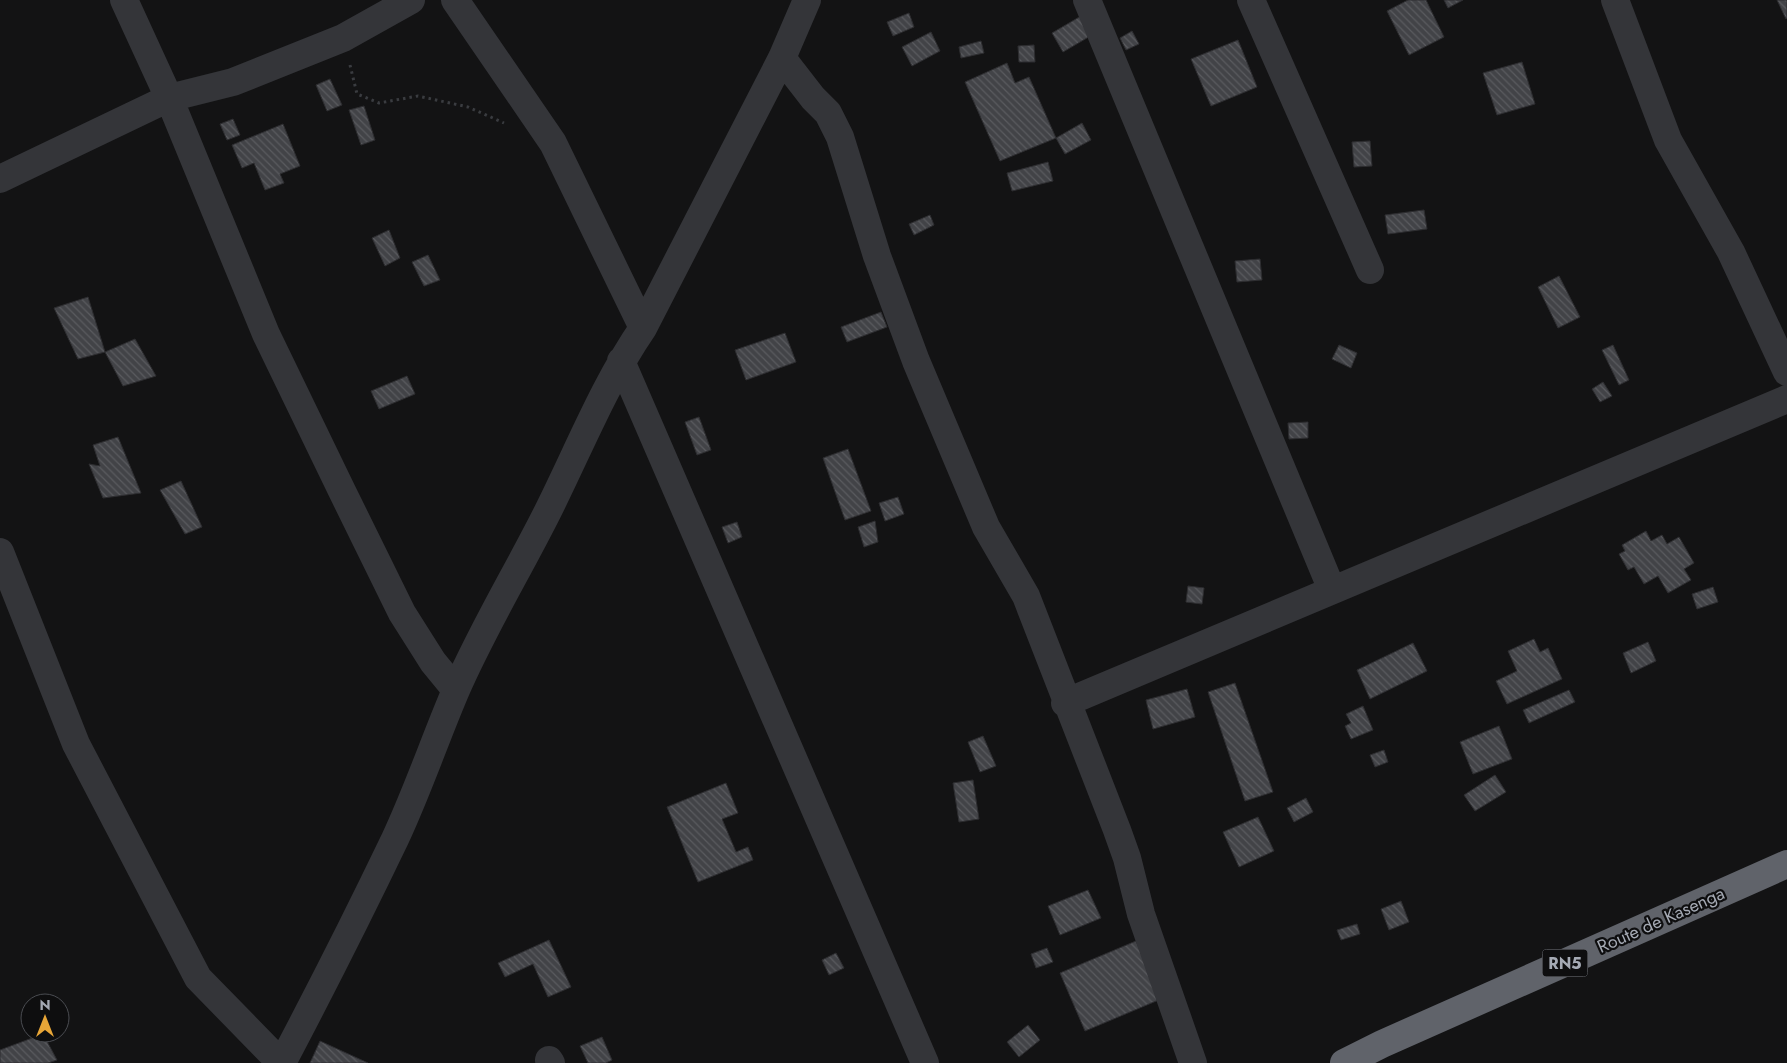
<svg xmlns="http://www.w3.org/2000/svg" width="1787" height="1063" viewBox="0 0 1787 1063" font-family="Jost,sans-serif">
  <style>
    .building { fill: url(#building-back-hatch); stroke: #2d2d30 }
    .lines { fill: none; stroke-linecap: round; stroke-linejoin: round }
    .path { stroke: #3a3c40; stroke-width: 3; stroke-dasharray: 2.5 4; stroke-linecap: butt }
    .street { stroke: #343539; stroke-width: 28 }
    .highway { stroke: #60636a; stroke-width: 28 }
    .labels { text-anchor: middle; stroke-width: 4.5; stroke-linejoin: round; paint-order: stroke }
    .shield { fill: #0e0e0f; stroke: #787b82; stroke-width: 1 }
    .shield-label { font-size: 16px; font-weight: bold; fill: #a5aab4 }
    .street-label { font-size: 18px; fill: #a5aab4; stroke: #0e0e0f }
  </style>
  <defs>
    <pattern id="building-back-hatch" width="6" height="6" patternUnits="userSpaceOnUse" patternTransform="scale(1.25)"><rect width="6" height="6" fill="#424347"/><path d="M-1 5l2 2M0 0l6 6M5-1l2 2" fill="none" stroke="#5a5b5f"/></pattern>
  </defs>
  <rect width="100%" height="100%" fill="#131314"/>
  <!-- building -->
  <path class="building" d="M1408,0H1426L1444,37L1409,55L1387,11Z
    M1444,0H1463L1448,8Z
    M1777,0H1787V18L1786,19Z
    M909,13L914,27L893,36L887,22Z
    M1081,16L1092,35L1063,52L1052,33Z
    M1132,31L1139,44L1126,50L1120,38Z
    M931,32L940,51L912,66L902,47Z
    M1238,40L1257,87L1211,106L1191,59Z
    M981,41L984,53L961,58L959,47Z
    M1034,45L1035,62H1019L1018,46Z
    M1522,62L1535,104L1497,115L1483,73Z
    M1007,63L1015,83L1029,77L1056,138L1000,161L965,82Z
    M330,79L342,105L327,111L316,85Z
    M364,106L375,140L361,145L349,110Z
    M233,119L240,135L227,140L220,124Z
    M1082,123L1091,140L1065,154L1056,138Z
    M283,124L300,166L280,174L284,183L265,190L254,163L242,168L232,145Z
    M1370,141L1372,166L1354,167L1352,142Z
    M1048,162L1053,181L1012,191L1007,173Z
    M1424,210L1427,229L1388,234L1385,215Z
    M930,215L934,225L914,235L909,224Z
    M389,230L400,258L385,266L372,238Z
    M428,255L440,280L424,286L412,262Z
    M1260,259L1262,280L1237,282L1235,261Z
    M1559,276L1580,317L1558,328L1538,287Z
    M88,297L105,352L78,359L54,308Z
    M881,312L887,327L847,342L841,327Z
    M785,333L796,362L746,380L735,350Z
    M135,339L156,376L123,386L105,352Z
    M1339,345L1357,353L1351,368L1332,359Z
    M1613,345L1629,380L1619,385L1602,350Z
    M407,376L415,394L379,409L371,391Z
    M1603,382L1612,396L1600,402L1592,389Z
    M699,417L711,450L697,455L685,422Z
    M1308,422V438L1289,439L1288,423Z
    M118,437L141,493L103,498L89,464L100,466L93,445Z
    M848,449L871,511L845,520L823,458Z
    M181,481L202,527L185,534L160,490Z
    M898,497L904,514L885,521L879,503Z
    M875,521L878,542L864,547L858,527Z
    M737,522L742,537L728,543L722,527Z
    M1646,531L1651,541L1662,535L1667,544L1679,537L1694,563L1684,569L1691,580L1668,593L1658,576L1644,584L1634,567L1628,570L1619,554L1625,551L1622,545Z
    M1188,586L1204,588L1202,604L1186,602Z
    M1713,587L1718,602L1697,609L1692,594Z
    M1534,639L1540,652L1548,648L1562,679L1507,704L1496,681L1517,671L1508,651Z
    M1648,642L1656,661L1631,673L1623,653Z
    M1413,643L1427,671L1370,699L1357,670Z
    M1235,683L1273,792L1245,801L1208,692Z
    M1187,689L1195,717L1153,729L1146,700Z
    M1569,690L1575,702L1529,723L1523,710Z
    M1363,706L1373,730L1351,739L1345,726L1351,723L1346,714Z
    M1499,726L1512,759L1473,774L1460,742Z
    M983,736L996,766L980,772L968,742Z
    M1384,750L1388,762L1375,767L1370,755Z
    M1495,775L1506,792L1475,811L1464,795Z
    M973,780L979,819L959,822L953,783Z
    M726,783L738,813L722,819L736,852L748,847L753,860L698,882L667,807Z
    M1306,798L1313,812L1294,822L1287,808Z
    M1258,817L1274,851L1239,867L1223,832Z
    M1088,890L1101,918L1060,935L1048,906Z
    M1401,901L1409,922L1389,930L1381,909Z
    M1357,924L1360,934L1341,940L1337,930Z
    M549,940L571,987L548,997L533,964L505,977L498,963Z
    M1136,941L1161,999L1085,1031L1060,973Z
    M1047,948L1053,962L1036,968L1031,954Z
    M836,953L844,968L829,975L822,960Z
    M1028,1025L1040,1040L1019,1057L1007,1042Z
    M43,1034L57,1060L48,1063H0V1050Z
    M602,1037L612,1060L606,1063H588L580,1046Z
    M320,1041L368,1063H310Z"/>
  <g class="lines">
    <!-- path -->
    <path class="path" d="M350,65L357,94L379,103L418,96L468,107L504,123"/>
    <!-- street -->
    <path class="street" d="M124,0L169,98L266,334L342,491L402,613L433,662L456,690
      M455,0L553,143L643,328
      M1087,0L1332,590
      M1251,0L1370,270
      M1615,0L1668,140L1731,252L1787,372
      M782,58L813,98L828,113L840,137L877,256L916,361L986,527L1026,596L1117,830L1127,858L1141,914L1193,1063
      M0,179L169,98L233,82L343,38L411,0
      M621,361L925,1063
      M0,552L76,744L198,978L281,1063
      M1065,703L1787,399
      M549,1060L551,1063
      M282,1063C321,989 359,914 395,839C418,790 435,739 456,690C483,628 518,571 548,511C579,449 604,385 643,328L782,58L807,0"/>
    <!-- highway -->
    <path class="highway" d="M1344,1063L1382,1044L1787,864"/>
  </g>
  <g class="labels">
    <!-- shield labels -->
    <rect class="shield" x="1542.5" y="949.5" width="45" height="27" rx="4"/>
    <g class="shield-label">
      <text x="1565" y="969">RN5</text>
    </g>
    <!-- street labels -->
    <g class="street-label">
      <text transform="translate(1661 920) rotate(-24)" y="6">Route de Kasenga</text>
    </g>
  </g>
  <!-- north arrow -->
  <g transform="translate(45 1018)"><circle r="24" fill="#0e0e0f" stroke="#4a4c51"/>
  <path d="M0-4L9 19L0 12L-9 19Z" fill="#e8a637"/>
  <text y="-8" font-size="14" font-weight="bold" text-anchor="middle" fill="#a5aab4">N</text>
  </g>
</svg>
